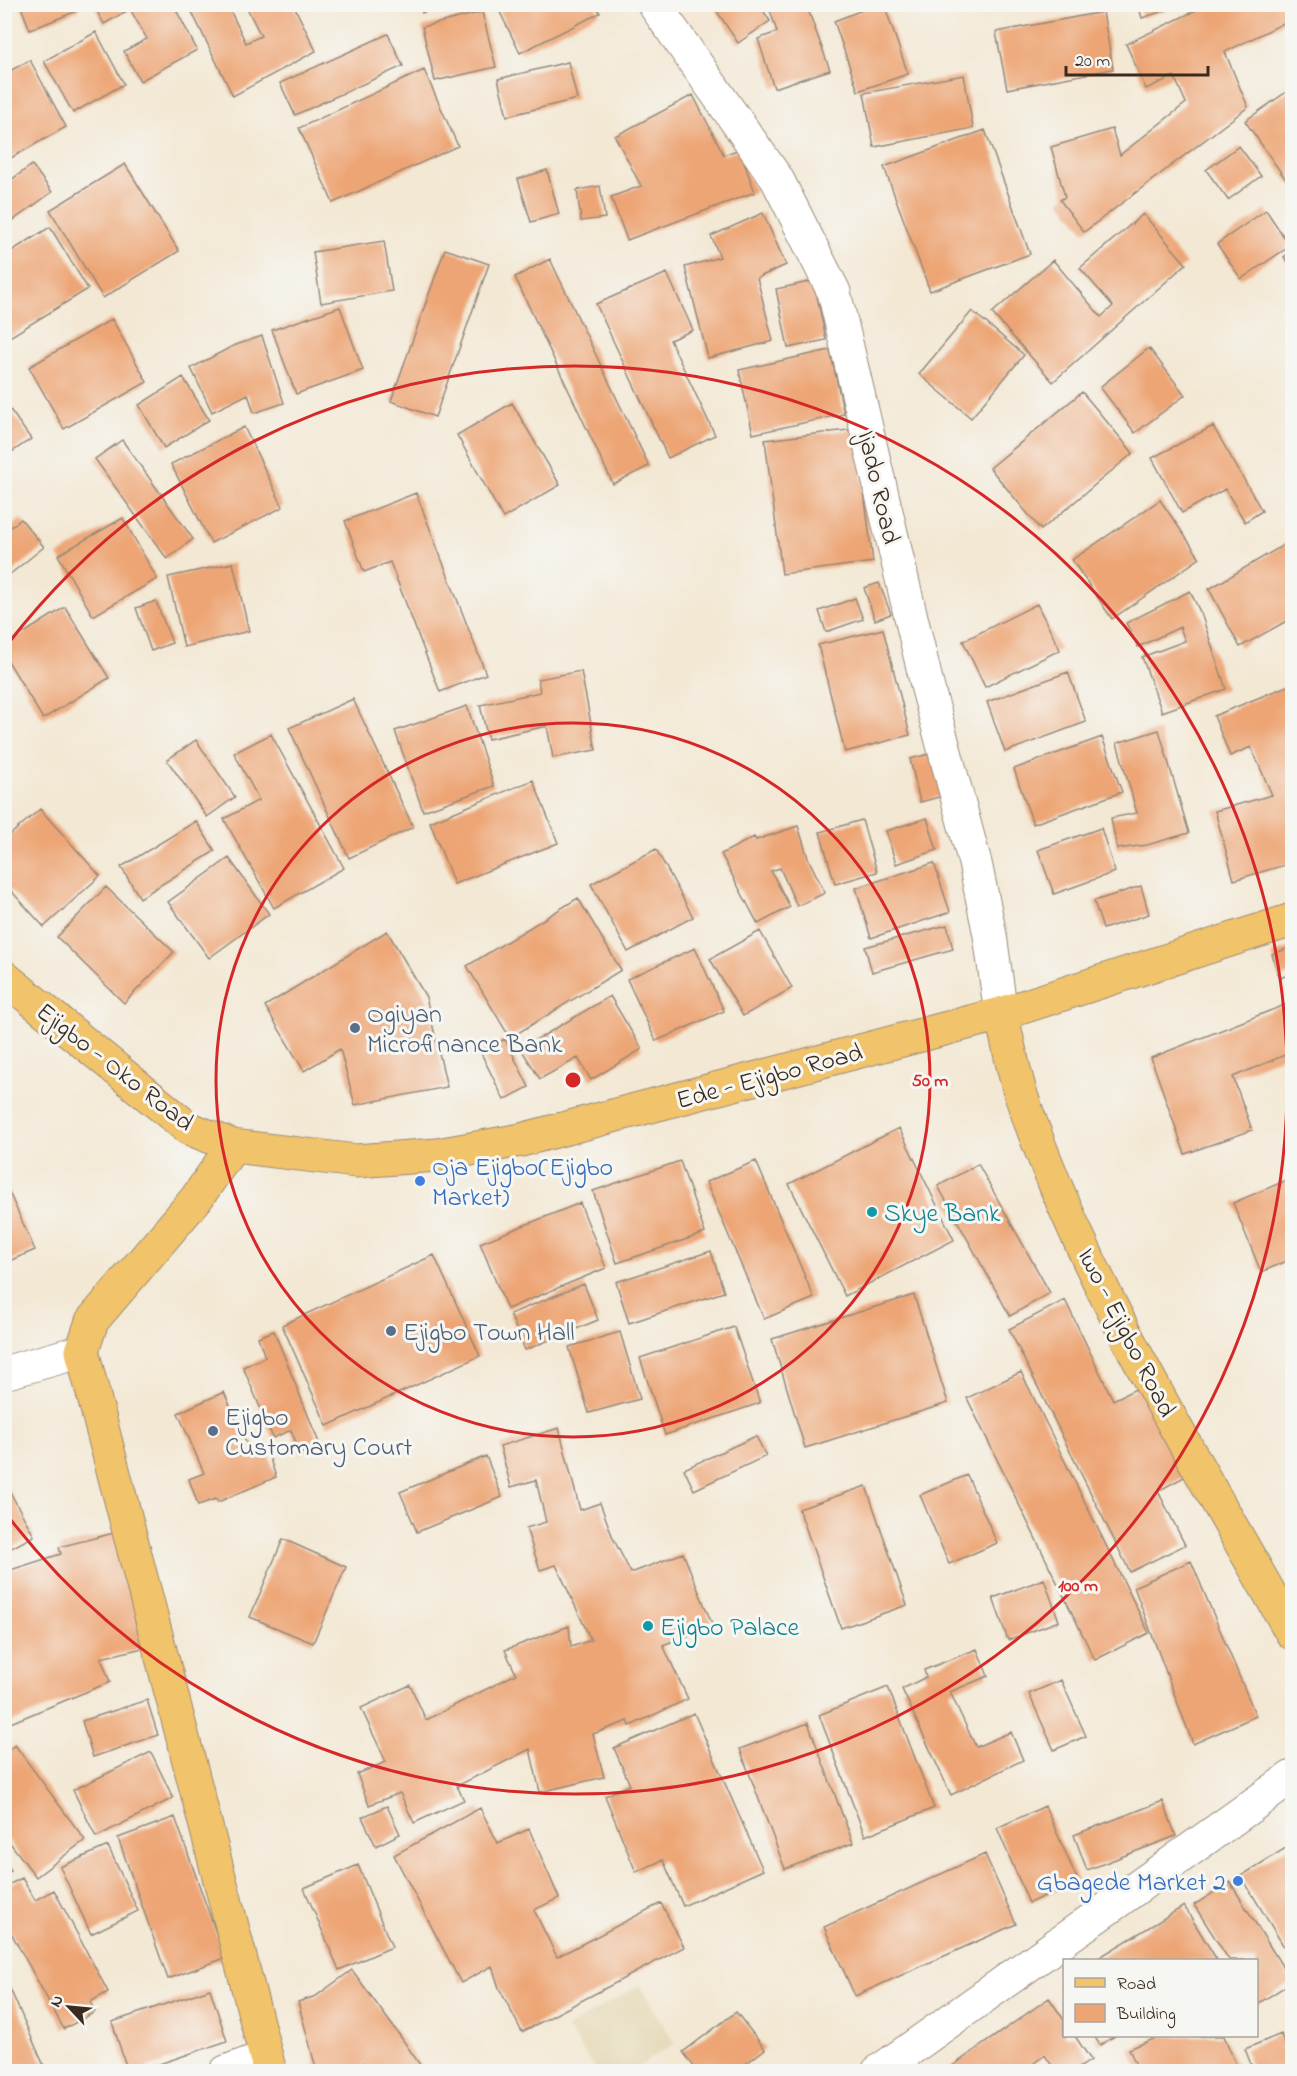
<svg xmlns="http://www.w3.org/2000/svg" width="1297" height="2076" viewBox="0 0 1297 2076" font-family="'Indie Flower',sans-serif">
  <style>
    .built { fill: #e6daba }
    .building { fill: #eda575 }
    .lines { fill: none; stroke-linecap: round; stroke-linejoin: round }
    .minor-casing { stroke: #978979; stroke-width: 35 }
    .major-casing { stroke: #978979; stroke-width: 35 }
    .minor { stroke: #fff; stroke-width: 33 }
    .major { stroke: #f1c36a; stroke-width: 33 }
    .ring { fill: none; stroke: #d62828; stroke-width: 3 }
    .service-dot { fill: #5c6f8a; stroke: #f6f6f2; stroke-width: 2 }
    .shop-dot { fill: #3f7fe0; stroke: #f6f6f2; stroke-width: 2 }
    .culture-dot { fill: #0f9aa8; stroke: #f6f6f2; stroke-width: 2 }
    .labels { text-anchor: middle; stroke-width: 6; stroke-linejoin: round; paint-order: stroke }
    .street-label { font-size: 26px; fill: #3b2a1e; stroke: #f6f6f2 }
    .service-label { font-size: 26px; fill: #4e5e75; stroke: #f6f6f2; text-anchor: start }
    .shop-label { font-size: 26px; fill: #366cbe; stroke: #f6f6f2; text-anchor: start }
    .culture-label { font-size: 26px; fill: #0d838f; stroke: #f6f6f2; text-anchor: start }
    .centre { fill: #d62828; stroke: #f6f6f2; stroke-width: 3 }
    .ring-label { font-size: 18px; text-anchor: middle; font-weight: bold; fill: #d62828; stroke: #f6f6f2; stroke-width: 6; stroke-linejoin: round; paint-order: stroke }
  </style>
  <rect width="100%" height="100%" fill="#f6f6f2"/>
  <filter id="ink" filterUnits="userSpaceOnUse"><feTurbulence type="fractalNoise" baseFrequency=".0167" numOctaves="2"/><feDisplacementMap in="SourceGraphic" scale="12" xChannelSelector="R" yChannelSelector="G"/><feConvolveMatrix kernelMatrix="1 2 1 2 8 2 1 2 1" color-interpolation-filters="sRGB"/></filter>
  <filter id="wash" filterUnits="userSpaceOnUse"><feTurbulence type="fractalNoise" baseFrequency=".008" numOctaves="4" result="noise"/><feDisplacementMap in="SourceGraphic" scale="24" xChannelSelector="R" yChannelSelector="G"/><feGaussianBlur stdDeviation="1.35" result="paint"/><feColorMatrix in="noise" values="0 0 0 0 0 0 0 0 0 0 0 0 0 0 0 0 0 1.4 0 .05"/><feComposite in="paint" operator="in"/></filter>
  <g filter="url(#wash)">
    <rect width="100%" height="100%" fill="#f3e8d4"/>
    <!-- built -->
    <path class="built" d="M639,1985L675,2043L632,2071H597L567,2028Z"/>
    <g id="blocks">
      <!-- building -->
      <path class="building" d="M20,4H77L79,10L30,30Z
        M93,4H173L197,50L140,81L124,51L147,39L130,9L104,24Z
        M188,4H227L246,43L261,36L245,4H293L316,51L233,96Z
        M419,4H444V5L422,13Z
        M496,4H595L600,13L520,53Z
        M712,4H759L770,21L738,43Z
        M768,4H806L830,70L774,88L758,39L777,32Z
        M878,4H884L908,74L858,91L834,21Z
        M1138,4H1182V5L1142,18Z
        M1209,4H1292V19L1225,52L1248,107L1084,232L1060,200L1065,197L1051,147L1112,129L1120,155L1186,103L1174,76L1146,89L1126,44Z
        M482,12L496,67L435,81L422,27Z
        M1103,12L1113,69L1007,89L996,32Z
        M96,32L124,84L73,113L44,61Z
        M388,34L403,66L295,115L280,83Z
        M30,60L66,127L4,162V74Z
        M568,62L577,99L507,116L498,79Z
        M424,70L458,146L333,203L299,128Z
        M964,75L973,128L874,147L864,93Z
        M1292,88V182L1289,184L1245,121Z
        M693,95L724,155L739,149L755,192L627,240L611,197L641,186L615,136Z
        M985,130L1030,254L930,291L884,167Z
        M1239,146L1261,176L1228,200L1206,170Z
        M125,164L179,251L103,298L50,210Z
        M32,165L52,192L4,227V185Z
        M547,170L559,214L531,222L518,179Z
        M600,186L605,218L581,221L577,190Z
        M1266,210L1290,246L1241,279L1217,244Z
        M763,213L786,265L757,278L773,341L708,358L685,267L720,257L711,236Z
        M1143,214L1186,264L1053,382L992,313L1053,260L1101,317L1113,306L1080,268Z
        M50,227L88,289L5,340V255Z
        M384,241L392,291L321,303L313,252Z
        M445,249L489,264L435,417L391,401Z
        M1292,251V269L1284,257Z
        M550,259L649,466L613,484L515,277Z
        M667,273L693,330L670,340L715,435L668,458L596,304Z
        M814,281L826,340L788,348L776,289Z
        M340,307L363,370L296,394L272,330Z
        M972,311L1024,355L971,418L919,374Z
        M112,319L147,382L64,429L29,367Z
        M262,336L284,403L254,413L248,394L212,412L191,368L233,346Z
        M1149,348L1185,395L1135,433L1100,387Z
        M830,350L844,414L753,434L739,370Z
        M183,377L209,420L164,448L139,405Z
        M1082,392L1133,453L1041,530L990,468Z
        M4,401L31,439L4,457Z
        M512,403L560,485L503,518L457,435Z
        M1213,426L1262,511L1245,522L1225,489L1182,513L1152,458Z
        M244,427L283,507L211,543L171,464Z
        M856,429L873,562L782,574L765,440Z
        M122,440L193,539L167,559L95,459Z
        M416,493L486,674L440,692L390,562L364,572L345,521Z
        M1160,500L1200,558L1112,619L1072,560Z
        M123,518L157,579L93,616L58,555Z
        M21,519L44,547L4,579V532Z
        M1292,540V618L1240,647L1209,589Z
        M233,563L249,631L184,647L168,577Z
        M879,583L891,614L875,620L864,588Z
        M1190,591L1202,616L1226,689L1162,712L1142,657L1185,641L1180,627L1138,647L1126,623Z
        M855,598L863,619L826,632L819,611Z
        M156,601L172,643L151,651L136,608Z
        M1037,604L1060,650L985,687L963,641Z
        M65,607L109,678L43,719L5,656V645Z
        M883,629L910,735L845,752L818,645Z
        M581,671L596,750L553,758L547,726L488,739L480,705L540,692L538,679Z
        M1068,672L1086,722L1005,752L987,702Z
        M1292,684V863L1234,880L1215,811L1272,795L1251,747L1230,756L1214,716Z
        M353,699L413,827L349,858L289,728Z
        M467,706L494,786L423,811L395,731Z
        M1159,730L1189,833L1147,845L1117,849L1111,818L1137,813L1117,743Z
        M271,734L344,868L274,908L224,819L259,800L234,753Z
        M1102,737L1122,792L1033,824L1014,769Z
        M196,740L235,797L207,817L167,760Z
        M933,753L943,796L920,802L910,759Z
        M533,780L558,843L454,884L430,822Z
        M40,809L100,876L44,927L4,883V840Z
        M927,818L937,850L896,864L886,831Z
        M862,820L877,872L835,884L820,832Z
        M196,821L215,851L140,898L121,867Z
        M798,826L808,858L825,893L797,906L780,868L771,871L790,907L758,924L721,854L754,837L756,840Z
        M1101,828L1115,872L1054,894L1038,850Z
        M656,849L693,917L628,952L591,884Z
        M229,858L269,914L209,958L168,902Z
        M934,863L950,912L871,938L856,888Z
        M1141,886L1149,914L1103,929L1094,901Z
        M106,887L174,952L124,1003L57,937Z
        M578,898L621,970L510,1038L467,966Z
        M947,925L953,949L872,972L865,947Z
        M387,931L426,997L447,1087L355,1105L340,1049L304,1071L265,1006Z
        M760,931L792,988L743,1016L710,959Z
        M1292,947V974L1279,978L1272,954Z
        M695,948L724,1011L656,1041L627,979Z
        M610,996L642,1049L591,1080L578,1058L540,1079L521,1049Z
        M1292,1002V1052L1233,1077L1252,1130L1185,1154L1151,1058Z
        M505,1039L529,1087L504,1100L480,1051Z
        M899,1128L954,1240L845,1296L789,1184Z
        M680,1161L705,1233L617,1263L593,1191Z
        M756,1161L814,1298L764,1319L706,1182Z
        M978,1164L1050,1293L1010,1316L938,1186Z
        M1292,1178V1259L1261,1272L1233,1203Z
        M4,1181L35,1250L4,1263Z
        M580,1203L606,1268L507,1309L480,1243Z
        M711,1251L724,1292L629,1323L616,1282Z
        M434,1255L480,1356L327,1426L282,1325Z
        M584,1284L598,1320L525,1350L510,1314Z
        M914,1295L948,1403L805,1448L772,1339Z
        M1065,1300L1113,1400L1142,1386L1188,1475L1158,1491L1185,1545L1130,1572L1009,1329Z
        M734,1327L760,1403L665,1435L640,1358Z
        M274,1331L320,1445L300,1453L291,1430L273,1438L243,1367L265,1357L258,1337Z
        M620,1332L640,1399L589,1413L569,1347Z
        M1021,1372L1149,1633L1095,1660L967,1398Z
        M224,1392L252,1456L267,1450L276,1477L218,1502L216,1499L198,1505L189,1479L204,1473L178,1413Z
        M559,1428L580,1510L600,1503L613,1538L631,1573L683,1553L713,1626L663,1645L688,1699L630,1726L628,1721L593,1734L604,1777L540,1792L530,1749L457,1786L464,1800L414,1823L400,1793L369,1805L357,1774L386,1762L361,1708L410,1685L426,1720L516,1674L505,1650L569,1626L571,1647L591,1640L556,1565L540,1570L526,1528L546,1522L536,1480L511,1487L500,1446Z
        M756,1436L766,1456L694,1490L684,1469Z
        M486,1456L502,1497L417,1532L400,1492Z
        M967,1475L997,1543L949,1564L920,1495Z
        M4,1481L34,1536L4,1552Z
        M866,1486L907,1605L841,1628L799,1509Z
        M118,1532L147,1647L101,1658L110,1682L8,1724L4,1716V1591L9,1590L4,1572L61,1554L59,1547Z
        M283,1539L346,1567L313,1643L250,1617Z
        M1191,1561L1256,1716L1193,1744L1134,1587Z
        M1044,1579L1059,1621L1008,1640L993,1598Z
        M977,1649L988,1676L950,1692L976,1747L1011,1732L1023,1760L951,1795L902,1689L926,1677L924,1670Z
        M1061,1680L1086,1736L1054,1750L1029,1694Z
        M888,1687L934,1808L865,1836L819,1715Z
        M147,1700L158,1735L93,1757L82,1721Z
        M694,1713L763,1870L683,1906L663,1860L636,1872L605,1796L630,1785L614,1748Z
        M808,1723L853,1843L785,1869L740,1749Z
        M15,1745L85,1840L36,1877L4,1835V1753Z
        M151,1752L173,1798L96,1837L73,1790Z
        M1163,1801L1176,1836L1087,1870L1074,1835Z
        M387,1806L400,1834L376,1846L362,1817Z
        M1045,1806L1078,1881L1029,1903L997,1828Z
        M480,1808L498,1843L529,1829L559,1898L534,1910L557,1957L661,1903L684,1947L522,2032L499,1988L492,1966L461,1983L394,1855Z
        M175,1817L225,1958L168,1979L118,1838Z
        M1292,1844V1960L1241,1876Z
        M108,1846L138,1911L91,1934L60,1867Z
        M985,1854L1016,1924L855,1996L824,1927Z
        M4,1855L11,1871L4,1874Z
        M358,1865L392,1947L339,1970L304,1888Z
        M22,1878L35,1900L54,1890L108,1992L90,2002L95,2012L64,2029L4,1920V1887Z
        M1230,1882L1292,1982L1256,2005V1960H1229L1194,1905Z
        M1184,1906L1217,1960H1095Z
        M352,1970L400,2036L425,2072H370L363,2062L366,2072H317L298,2002L316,1996Z
        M4,1975L44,2066L32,2072H12L4,2055Z
        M210,1989L227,2041L136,2072H128L112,2022Z
        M1049,1998L1064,2020V2036H1075L1091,2060L1073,2072H1056L1045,2055L1022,2072H944Z
        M736,2012L765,2049L735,2072H698L683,2052Z
        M1281,2034L1292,2063V2072H1254L1245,2049Z
        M1094,2036H1115L1100,2045Z
        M1161,2036H1224L1239,2072H1139L1129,2049Z"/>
    </g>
  </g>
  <g filter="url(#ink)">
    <use href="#blocks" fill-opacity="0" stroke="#978979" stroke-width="1.5"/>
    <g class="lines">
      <!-- minor casing -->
      <g class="minor-casing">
        <path id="minor" d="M654,4L777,179L834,292L928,689L975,863L990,935L1001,1014
          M4,1373L82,1351
          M226,2072L266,2057
          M878,2072L1292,1777"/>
      </g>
      <!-- major casing -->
      <g class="major-casing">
        <path id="major" d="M4,977L188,1128L233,1146L356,1161L437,1155L521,1140L1001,1014L1292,920
          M1001,1014C1008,1041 1013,1071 1022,1098C1087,1287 1195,1460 1292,1633
          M233,1146L196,1199L92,1321L82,1351L270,2072"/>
      </g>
      <!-- minor -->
      <use href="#minor" class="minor"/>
      <!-- major -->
      <use href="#major" class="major"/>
    </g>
  </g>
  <!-- distance rings -->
  <g class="ring">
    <circle cx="573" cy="1080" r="357"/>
    <path d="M7 645A714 714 0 1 1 7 1515"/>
  </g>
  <!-- markers -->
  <g class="service-dot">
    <circle cx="355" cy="1028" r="6"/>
    <circle cx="391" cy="1331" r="6"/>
    <circle cx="213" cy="1431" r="6"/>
  </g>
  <g class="shop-dot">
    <circle cx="420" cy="1181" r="6"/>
    <circle cx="1238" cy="1881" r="6"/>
  </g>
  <g class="culture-dot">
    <circle cx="872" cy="1212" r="6"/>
    <circle cx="648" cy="1626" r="6"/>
  </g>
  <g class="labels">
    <!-- street labels -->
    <g class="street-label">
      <text transform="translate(880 487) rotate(77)" y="9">Ijado Road</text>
      <text transform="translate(116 1066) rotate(38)" y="9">Ejigbo - Oko Road</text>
      <text transform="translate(769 1075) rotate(-15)" y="9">Ede - Ejigbo Road</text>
      <text transform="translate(1128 1332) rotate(63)" y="9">Iwo - Ejigbo Road</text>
    </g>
    <!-- service labels -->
    <g class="service-label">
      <text x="367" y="1022">Ogiyan<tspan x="367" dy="30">Microfinance Bank</tspan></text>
      <text x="403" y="1340">Ejigbo Town Hall</text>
      <text x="225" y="1425">Ejigbo<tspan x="225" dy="30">Customary Court</tspan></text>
    </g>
    <!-- shop labels -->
    <g class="shop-label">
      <text x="432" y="1175">Oja Ejigbo(Ejigbo<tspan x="432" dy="30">Market)</tspan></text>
      <text x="1226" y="1890" text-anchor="end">Gbagede Market 2</text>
    </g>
    <!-- culture labels -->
    <g class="culture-label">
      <text x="884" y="1221">Skye Bank</text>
      <text x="660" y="1635">Ejigbo Palace</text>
    </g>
  </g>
  <circle cx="573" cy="1080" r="9" class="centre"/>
  <g class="ring-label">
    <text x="930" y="1086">50 m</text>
    <text x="1078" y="1591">100 m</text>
  </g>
  <!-- margin -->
  <rect width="1297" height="2076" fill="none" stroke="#f6f6f2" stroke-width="24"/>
  <!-- legend -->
  <rect x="1063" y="1959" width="195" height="78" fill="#f6f6f2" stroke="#aba49d" stroke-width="1.5"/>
  <rect x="1075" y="1978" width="30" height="9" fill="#f1c36a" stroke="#aba49d" stroke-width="1.5"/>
  <text x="1117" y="1989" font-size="18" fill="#3b2a1e">Road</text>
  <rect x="1075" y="2004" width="30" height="18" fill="#eda575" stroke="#aba49d" stroke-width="1.5"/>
  <text x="1117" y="2019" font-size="18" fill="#3b2a1e">Building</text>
  <!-- north arrow -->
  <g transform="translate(69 2007) rotate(296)" stroke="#f6f6f2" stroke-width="4.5" paint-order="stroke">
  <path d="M0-4.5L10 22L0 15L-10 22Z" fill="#3b2a1e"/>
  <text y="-9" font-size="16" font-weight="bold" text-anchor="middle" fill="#3b2a1e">N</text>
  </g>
  <!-- scale -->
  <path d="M1066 66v9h142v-9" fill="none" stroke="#3b2a1e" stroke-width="3"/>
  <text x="1075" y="66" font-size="18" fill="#3b2a1e" stroke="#f6f6f2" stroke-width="4.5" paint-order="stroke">20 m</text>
</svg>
